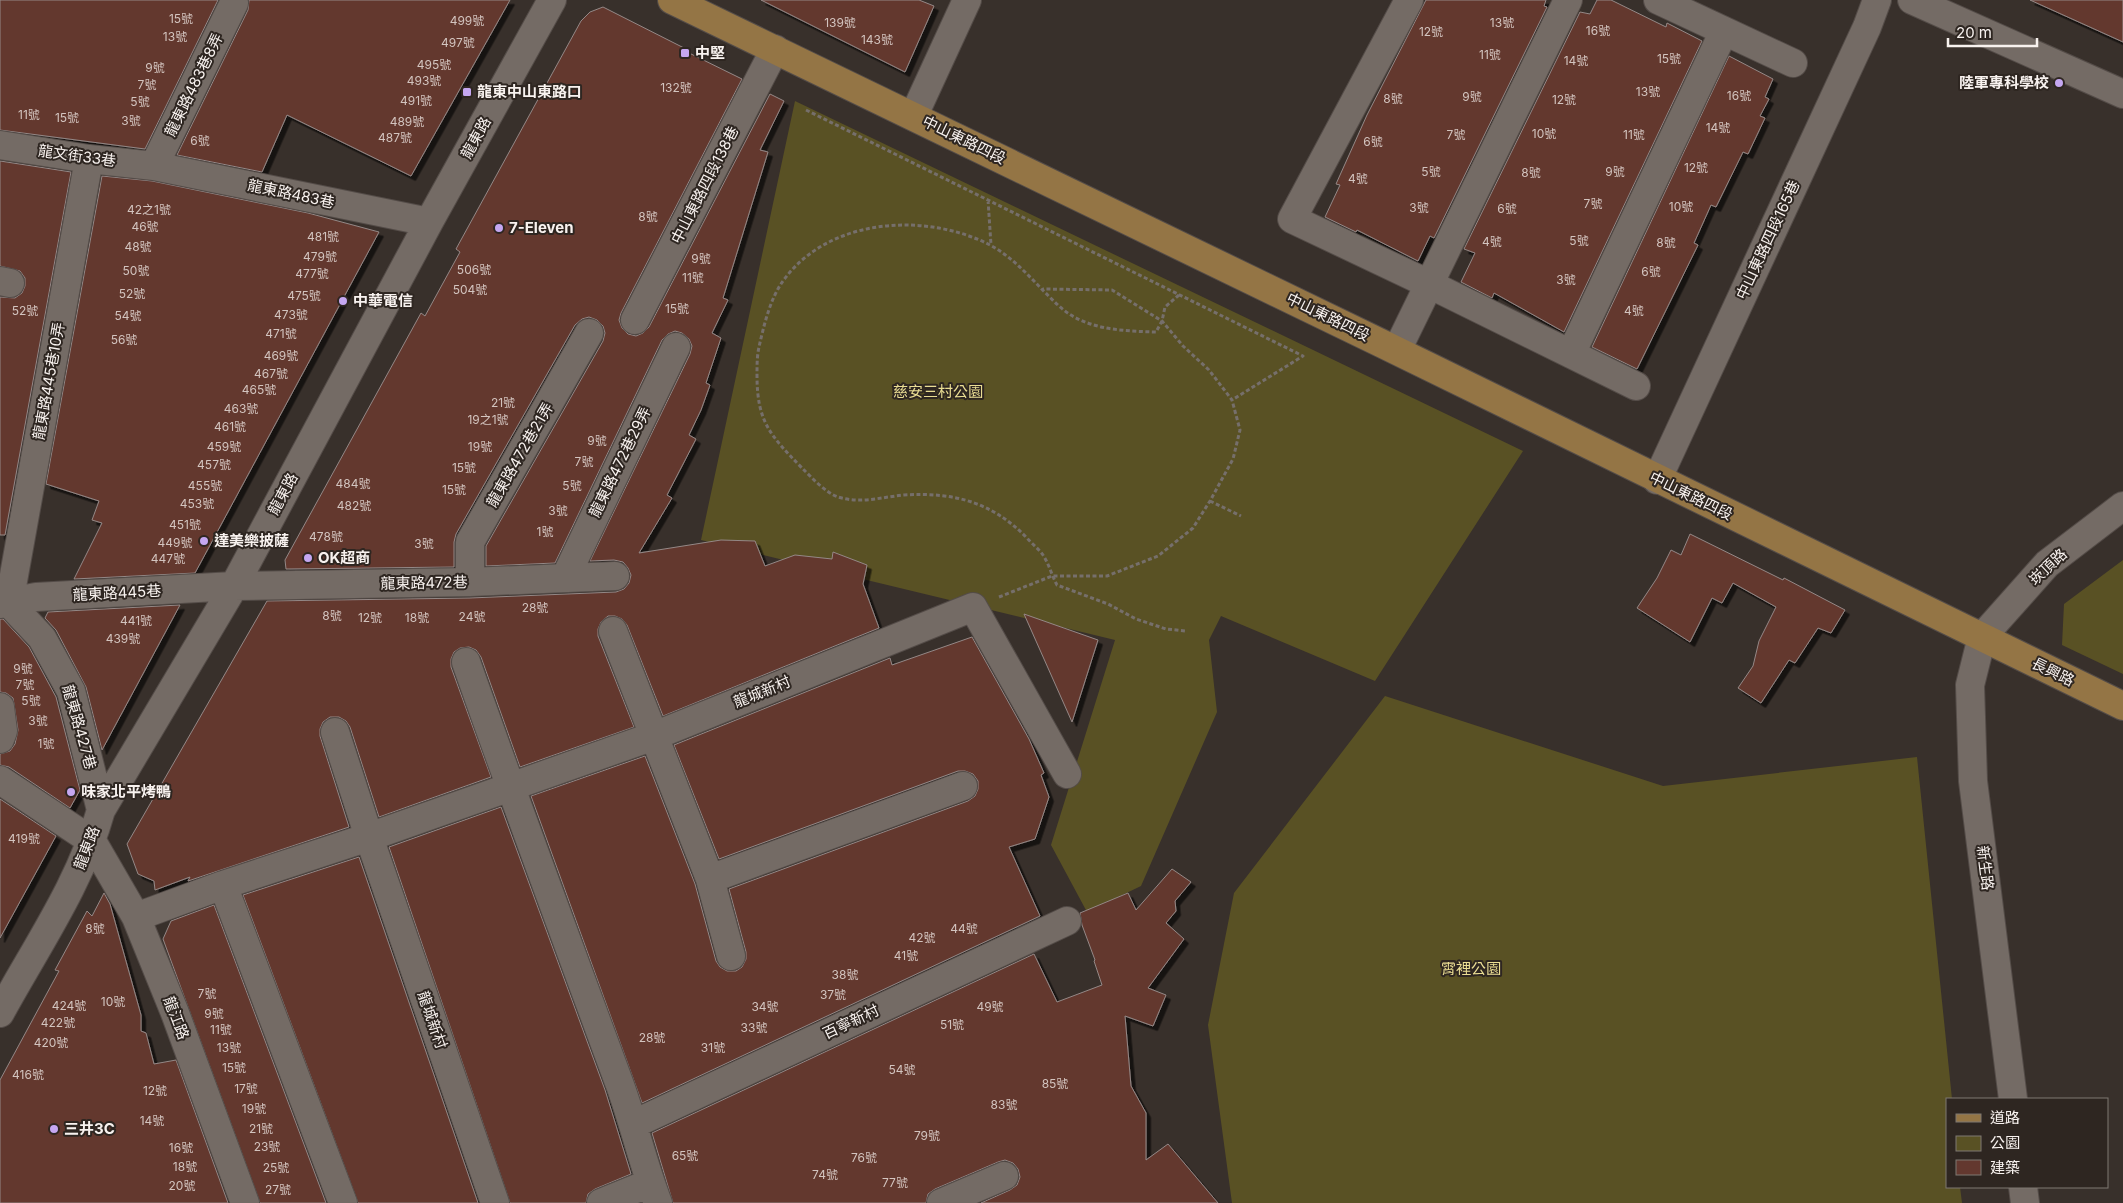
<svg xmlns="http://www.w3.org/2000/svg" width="2123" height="1203" viewBox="0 0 2123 1203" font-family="Inter,'Noto Sans TC',sans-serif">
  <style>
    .green { fill: #595124 }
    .building { fill: #63382f; stroke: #948886; filter: url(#shadow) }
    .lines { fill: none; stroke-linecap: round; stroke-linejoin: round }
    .minor-casing { stroke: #544c48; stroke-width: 30 }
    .major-casing { stroke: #544c48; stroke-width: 30 }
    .path { stroke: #766f6b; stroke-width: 3; stroke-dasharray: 4 2.5; stroke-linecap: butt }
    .minor { stroke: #746b65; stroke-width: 28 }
    .major { stroke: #947545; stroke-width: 28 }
    .poi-dot { fill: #c5a7f1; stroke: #2e2621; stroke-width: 2 }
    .labels { text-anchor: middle; stroke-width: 4; stroke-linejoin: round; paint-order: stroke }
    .number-label { font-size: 12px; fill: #d3c4bf }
    .poi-label { font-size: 15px; font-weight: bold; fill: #f8f2ef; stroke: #2e2621; text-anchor: start }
    .street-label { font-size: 15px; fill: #f8f2ef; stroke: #2e2621 }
    .park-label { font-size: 15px; fill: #eadd93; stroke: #2e2621 }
  </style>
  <defs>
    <filter id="shadow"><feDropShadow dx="4.5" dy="4.5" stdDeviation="0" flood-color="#0009"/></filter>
  </defs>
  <rect width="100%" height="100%" fill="#38302b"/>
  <!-- green -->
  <path class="green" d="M795,101L1523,451L1375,681L1221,616L1209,640L1217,712L1141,886L1087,912L1051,845L1115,640L701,540Z
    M2123,560V674L2062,645L2064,604Z
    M1385,696L1663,786L1917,757L1952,1099H1947V1187H1960L1962,1203H1232L1208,1025L1234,893Z"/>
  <!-- building -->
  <path class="building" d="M0,0H218L145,149L0,130Z
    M249,0H510L411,176L287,115L262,172L177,155L248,10Z
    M761,0H919L934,6L905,72Z
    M1426,0H1546L1544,6L1547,7L1434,238L1430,236L1418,261L1357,230L1356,232L1325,217L1340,185L1336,184L1367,115Z
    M1597,0H1611L1666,27L1667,23L1702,41L1564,332L1494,293L1492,298L1461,282L1475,253L1464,249L1580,12L1590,14Z
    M2030,0H2123V42Z
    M603,7L686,49L685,51L742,79L621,313L619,320L622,328L628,334L636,336L643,333L649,327L770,94L784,101L760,150L768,152L723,298L728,300L712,333L721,338L706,383L710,385L701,410L689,435L696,439L667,495L672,498L639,553L721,540L755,541L765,566L795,555L832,559L833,552L867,565L863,584L879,628L663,716L627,625L622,619L615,616H608L601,622L598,629V636L634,727L520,767L481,657L476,650L469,647L460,648L454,652L451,659V667L491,777L379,817L350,727L346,721L339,717H330L323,722L320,729V736L349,827L188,881L190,877L155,890L154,881L138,874L127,844L267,601L470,598L616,592L624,589L629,583L631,575L628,568L623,562L614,560L590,561L690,354L692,346L689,339L682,333L675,331L668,334L662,340L555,563L486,566V546L603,341L605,333L603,326L597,320L589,317L582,319L575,325L456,534L454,542V567L286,569L285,560L421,313L425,316L460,252L456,249L581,21L590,12Z
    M1729,56L1773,79L1765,97L1769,99L1760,116L1765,118L1748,154L1743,152L1716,207L1711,205L1694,243L1698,245L1637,369L1592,347Z
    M0,161L71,172L5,535H0V297L15,298L22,293L25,286V278L20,271L0,266Z
    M102,176L152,181L308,213L379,232L195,573L74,579L102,523L92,520L99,501L46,484Z
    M1690,534L1783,580L1784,578L1845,610L1831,633L1818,628L1795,663L1789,660L1761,703L1738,688L1753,666L1759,641L1776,607L1733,583L1722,603L1712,598L1690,642L1637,608L1657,578L1671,550L1681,555Z
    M180,605L102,750L86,687L56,630L45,618L48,612Z
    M1024,614L1098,640L1072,722Z
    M0,619H3L29,647L56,697L80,790L70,808L9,767L0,765V754L10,751L15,744L18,730L13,698L6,693L0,692Z
    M972,637L1029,739L1044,773L1041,775L1049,797L1035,839L1009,847L1040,916L642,1103L531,796L645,756L695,884L716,961L720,967L727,971H736L742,967L746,959V952L729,889L968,801L975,796L978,789V781L973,774L965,771H958L719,859L674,745L890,658L892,665Z
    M0,799L56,836L0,938Z
    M501,807L605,1090L631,1174L595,1189L588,1194L586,1203H510L389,847Z
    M359,857L478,1203H358L243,895Z
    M1172,869L1191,882L1175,901L1176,911L1166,923L1184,939L1148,988L1166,995L1153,1026L1125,1016L1131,1086L1146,1113V1160L1168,1144L1218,1203H981L1010,1190L1017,1185L1020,1177L1018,1169L1013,1163L1005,1160L998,1162L935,1189L928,1194L926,1203H673L652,1133L1034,954L1057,1002L1102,985L1094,961L1095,960L1082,925L1080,913L1128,893L1136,910Z
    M104,893L110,904L141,1015V1031L146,1033L154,1064L176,1060L228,1203H0V1080L59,971L55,970L87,911L92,916Z
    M214,905L326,1203H260L163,939L171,921Z"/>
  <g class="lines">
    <!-- minor casing -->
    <g class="minor-casing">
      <path id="minor" d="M1409,0L1292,219L1429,284L1636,386
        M1658,0L1793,63
        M1912,0L2123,94
        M914,115L967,0
        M0,145L89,159L154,166L429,222
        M154,166L234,3
        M0,281L10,283
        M635,320L775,49
        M1397,350L1568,0
        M1571,354L1724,31
        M1657,480L1867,27L1877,0
        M565,578L676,347
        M470,582V542L589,333
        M9,603L89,159
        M9,603L42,638L71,691L101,810
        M0,604L36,597L234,586L470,582L615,576
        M613,631L710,879L731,956
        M466,662C516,804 568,944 620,1085C634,1124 643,1164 658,1203
        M0,707L3,731L0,739
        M335,732L369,837L495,1203
        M0,780L92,841L136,917L175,1013L245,1203
        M710,879L963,786
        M223,885L343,1203
        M136,917L223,885L369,837L654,736L973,607L1067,774
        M0,1013C36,947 81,883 101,810L234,586L429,222L552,0
        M2013,1099L1973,781L1970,685L1982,637L2047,564L2123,506
        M634,1124L1067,921
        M2023,1187L2025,1203
        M601,1203L650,1183
        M941,1203L1004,1176"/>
    </g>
    <!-- major casing -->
    <g class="major-casing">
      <path id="major" d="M672,0C1157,232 1640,470 2123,706"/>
    </g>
    <!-- path -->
    <path class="path" d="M806,110L1303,356L1232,400
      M988,200L991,245
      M1179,295L1165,307L1162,321L1156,332C1122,331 1085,330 1059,306C1036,285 1016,258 988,244C924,212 828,218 783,281C770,299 764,325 759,347C757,356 757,365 757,375C757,422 770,435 802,468C811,477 826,493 838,497C861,504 882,497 904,495C954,492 992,502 1027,538C1032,544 1039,549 1043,555C1049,564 1052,576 1057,585L1108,604L1136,619L1166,629L1186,631
      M1210,501L1241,516
      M999,597L1052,576H1107L1158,556L1193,528L1210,501L1233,459L1240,430L1232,400L1209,370L1183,346L1162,321L1112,290L1043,289"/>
    <!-- minor -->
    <use href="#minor" class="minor"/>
    <!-- major -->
    <use href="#major" class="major"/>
  </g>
  <!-- markers -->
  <g class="poi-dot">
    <rect x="680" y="48" width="10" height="10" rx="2.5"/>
    <circle cx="2059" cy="83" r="5"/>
    <rect x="462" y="87" width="10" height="10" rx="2.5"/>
    <circle cx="499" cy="228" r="5"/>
    <circle cx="343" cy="301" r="5"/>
    <circle cx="204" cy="541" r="5"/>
    <circle cx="308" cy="558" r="5"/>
    <circle cx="71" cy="792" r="5"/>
    <circle cx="54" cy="1129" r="5"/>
  </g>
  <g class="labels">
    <!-- number labels -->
    <g class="number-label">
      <text x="181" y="23">15號</text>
      <text x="467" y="25">499號</text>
      <text x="840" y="27">139號</text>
      <text x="1502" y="27">13號</text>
      <text x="1598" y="35">16號</text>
      <text x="1431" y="36">12號</text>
      <text x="175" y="41">13號</text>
      <text x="877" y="44">143號</text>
      <text x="458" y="47">497號</text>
      <text x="1490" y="59">11號</text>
      <text x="1669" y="63">15號</text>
      <text x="1576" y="65">14號</text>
      <text x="434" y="69">495號</text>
      <text x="155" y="72">9號</text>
      <text x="424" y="85">493號</text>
      <text x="147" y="89">7號</text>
      <text x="676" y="92">132號</text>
      <text x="1648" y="96">13號</text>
      <text x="1739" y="100">16號</text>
      <text x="1472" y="101">9號</text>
      <text x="1393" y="103">8號</text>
      <text x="1564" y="104">12號</text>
      <text x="416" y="105">491號</text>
      <text x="140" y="106">5號</text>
      <text x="29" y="119">11號</text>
      <text x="67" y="122">15號</text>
      <text x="131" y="125">3號</text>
      <text x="407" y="126">489號</text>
      <text x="1718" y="132">14號</text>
      <text x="1544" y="138">10號</text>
      <text x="1456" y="139">7號</text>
      <text x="1634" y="139">11號</text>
      <text x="395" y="142">487號</text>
      <text x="200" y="145">6號</text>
      <text x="1373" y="146">6號</text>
      <text x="1696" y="172">12號</text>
      <text x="1431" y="176">5號</text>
      <text x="1615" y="176">9號</text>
      <text x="1531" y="177">8號</text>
      <text x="1358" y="183">4號</text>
      <text x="1593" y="208">7號</text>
      <text x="1681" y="211">10號</text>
      <text x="1419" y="212">3號</text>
      <text x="1507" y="213">6號</text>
      <text x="149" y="214">42之1號</text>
      <text x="648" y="221">8號</text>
      <text x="145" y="231">46號</text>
      <text x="323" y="241">481號</text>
      <text x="1579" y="245">5號</text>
      <text x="1492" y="246">4號</text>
      <text x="1666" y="247">8號</text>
      <text x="138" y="251">48號</text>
      <text x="320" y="261">479號</text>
      <text x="701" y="263">9號</text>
      <text x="474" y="274">506號</text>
      <text x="136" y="275">50號</text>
      <text x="1651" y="276">6號</text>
      <text x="312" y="278">477號</text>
      <text x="693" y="282">11號</text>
      <text x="1566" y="284">3號</text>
      <text x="470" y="294">504號</text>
      <text x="132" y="298">52號</text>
      <text x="304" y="300">475號</text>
      <text x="677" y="313">15號</text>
      <text x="25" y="315">52號</text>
      <text x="1634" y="315">4號</text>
      <text x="291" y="319">473號</text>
      <text x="128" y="320">54號</text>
      <text x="281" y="338">471號</text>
      <text x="124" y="344">56號</text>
      <text x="281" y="360">469號</text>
      <text x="271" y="378">467號</text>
      <text x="259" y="394">465號</text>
      <text x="503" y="407">21號</text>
      <text x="241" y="413">463號</text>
      <text x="488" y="424">19之1號</text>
      <text x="230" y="431">461號</text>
      <text x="597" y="445">9號</text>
      <text x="224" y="451">459號</text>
      <text x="480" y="451">19號</text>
      <text x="584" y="466">7號</text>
      <text x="214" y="469">457號</text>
      <text x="464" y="472">15號</text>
      <text x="353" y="488">484號</text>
      <text x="205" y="490">455號</text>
      <text x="572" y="490">5號</text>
      <text x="454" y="494">15號</text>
      <text x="197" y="508">453號</text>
      <text x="354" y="510">482號</text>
      <text x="558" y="515">3號</text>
      <text x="185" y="529">451號</text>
      <text x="545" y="536">1號</text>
      <text x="326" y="541">478號</text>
      <text x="175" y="547">449號</text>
      <text x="424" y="548">3號</text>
      <text x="168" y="563">447號</text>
      <text x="535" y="612">28號</text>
      <text x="332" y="620">8號</text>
      <text x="472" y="621">24號</text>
      <text x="370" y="622">12號</text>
      <text x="417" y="622">18號</text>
      <text x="136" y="625">441號</text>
      <text x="123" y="643">439號</text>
      <text x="23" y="673">9號</text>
      <text x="25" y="689">7號</text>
      <text x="31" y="705">5號</text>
      <text x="38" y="725">3號</text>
      <text x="46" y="748">1號</text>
      <text x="24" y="843">419號</text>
      <text x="95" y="933">8號</text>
      <text x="964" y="933">44號</text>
      <text x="922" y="942">42號</text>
      <text x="906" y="960">41號</text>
      <text x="845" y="979">38號</text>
      <text x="207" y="998">7號</text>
      <text x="833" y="999">37號</text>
      <text x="113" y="1006">10號</text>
      <text x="69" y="1010">424號</text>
      <text x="765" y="1011">34號</text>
      <text x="990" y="1011">49號</text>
      <text x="214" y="1018">9號</text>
      <text x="58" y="1027">422號</text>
      <text x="952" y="1029">51號</text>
      <text x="754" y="1032">33號</text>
      <text x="221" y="1034">11號</text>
      <text x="652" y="1042">28號</text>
      <text x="51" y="1047">420號</text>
      <text x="229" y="1052">13號</text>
      <text x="713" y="1052">31號</text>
      <text x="234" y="1072">15號</text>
      <text x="902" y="1074">54號</text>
      <text x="28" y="1079">416號</text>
      <text x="1055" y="1088">85號</text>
      <text x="246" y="1093">17號</text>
      <text x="155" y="1095">12號</text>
      <text x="1004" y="1109">83號</text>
      <text x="254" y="1113">19號</text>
      <text x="152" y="1125">14號</text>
      <text x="261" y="1133">21號</text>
      <text x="927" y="1140">79號</text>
      <text x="267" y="1151">23號</text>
      <text x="181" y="1152">16號</text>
      <text x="685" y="1160">65號</text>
      <text x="864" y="1162">76號</text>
      <text x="185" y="1171">18號</text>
      <text x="276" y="1172">25號</text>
      <text x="825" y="1179">74號</text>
      <text x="895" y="1187">77號</text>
      <text x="182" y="1190">20號</text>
      <text x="278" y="1194">27號</text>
    </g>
    <!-- poi labels -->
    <g class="poi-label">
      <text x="695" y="58">中堅</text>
      <text x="2049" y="88" text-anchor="end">陸軍專科學校</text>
      <text x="477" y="97">龍東中山東路口</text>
      <text x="509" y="233">7-Eleven</text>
      <text x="353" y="306">中華電信</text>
      <text x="214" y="546">達美樂披薩</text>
      <text x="318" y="563">OK超商</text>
      <text x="81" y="797">味家北平烤鴨</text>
      <text x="64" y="1134">三井3C</text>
    </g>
    <!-- street labels -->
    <g class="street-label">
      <text transform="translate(194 85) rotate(-64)" y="5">龍東路483巷8弄</text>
      <text transform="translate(476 138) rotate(-61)" y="5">龍東路</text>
      <text transform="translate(964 140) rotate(26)" y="5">中山東路四段</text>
      <text transform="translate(77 156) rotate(8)" y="5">龍文街33巷</text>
      <text transform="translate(705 185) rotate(-63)" y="5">中山東路四段138巷</text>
      <text transform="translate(291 194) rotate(12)" y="5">龍東路483巷</text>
      <text transform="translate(1768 240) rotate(-65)" y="5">中山東路四段165巷</text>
      <text transform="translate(1328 317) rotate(26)" y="5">中山東路四段</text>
      <text transform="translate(49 381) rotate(-80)" y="5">龍東路445巷10弄</text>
      <text transform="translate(520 455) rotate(-60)" y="5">龍東路472巷21弄</text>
      <text transform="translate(620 462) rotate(-64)" y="5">龍東路472巷29弄</text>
      <text transform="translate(283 494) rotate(-62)" y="5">龍東路</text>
      <text transform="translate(1691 496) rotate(26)" y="5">中山東路四段</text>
      <text transform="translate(2048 567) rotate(-43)" y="5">崁頂路</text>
      <text transform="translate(424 583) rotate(-1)" y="5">龍東路472巷</text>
      <text transform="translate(117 593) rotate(-3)" y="5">龍東路445巷</text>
      <text transform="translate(2053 672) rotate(26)" y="5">長興路</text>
      <text transform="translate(762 692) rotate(-22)" y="5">龍城新村</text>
      <text transform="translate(79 727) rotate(74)" y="5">龍東路427巷</text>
      <text transform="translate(87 848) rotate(-69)" y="5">龍東路</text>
      <text transform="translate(1985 868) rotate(83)" y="5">新生路</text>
      <text transform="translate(176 1018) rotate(69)" y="5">龍江路</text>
      <text transform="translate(432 1020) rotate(71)" y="5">龍城新村</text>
      <text transform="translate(851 1022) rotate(-25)" y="5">百寧新村</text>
    </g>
    <!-- park labels -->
    <g class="park-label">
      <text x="938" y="397">慈安三村公園</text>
      <text x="1471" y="974">霄裡公園</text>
    </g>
  </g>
  <!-- legend -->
  <rect x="1946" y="1098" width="162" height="90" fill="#2e2621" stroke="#7f7873"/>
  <rect x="1956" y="1114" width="25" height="8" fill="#947545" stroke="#7f7873"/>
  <text x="1990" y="1123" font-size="15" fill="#f8f2ef">道路</text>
  <rect x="1956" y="1136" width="25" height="15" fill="#595124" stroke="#7f7873"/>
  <text x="1990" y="1148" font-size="15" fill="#f8f2ef">公園</text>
  <rect x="1956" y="1160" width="25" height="15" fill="#63382f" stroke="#7f7873"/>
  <text x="1990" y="1173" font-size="15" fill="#f8f2ef">建築</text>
  <!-- scale -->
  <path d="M1948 38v8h89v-8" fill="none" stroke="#f8f2ef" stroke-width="2.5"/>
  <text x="1956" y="38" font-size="15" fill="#f8f2ef" stroke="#2e2621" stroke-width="4" paint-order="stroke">20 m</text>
</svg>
